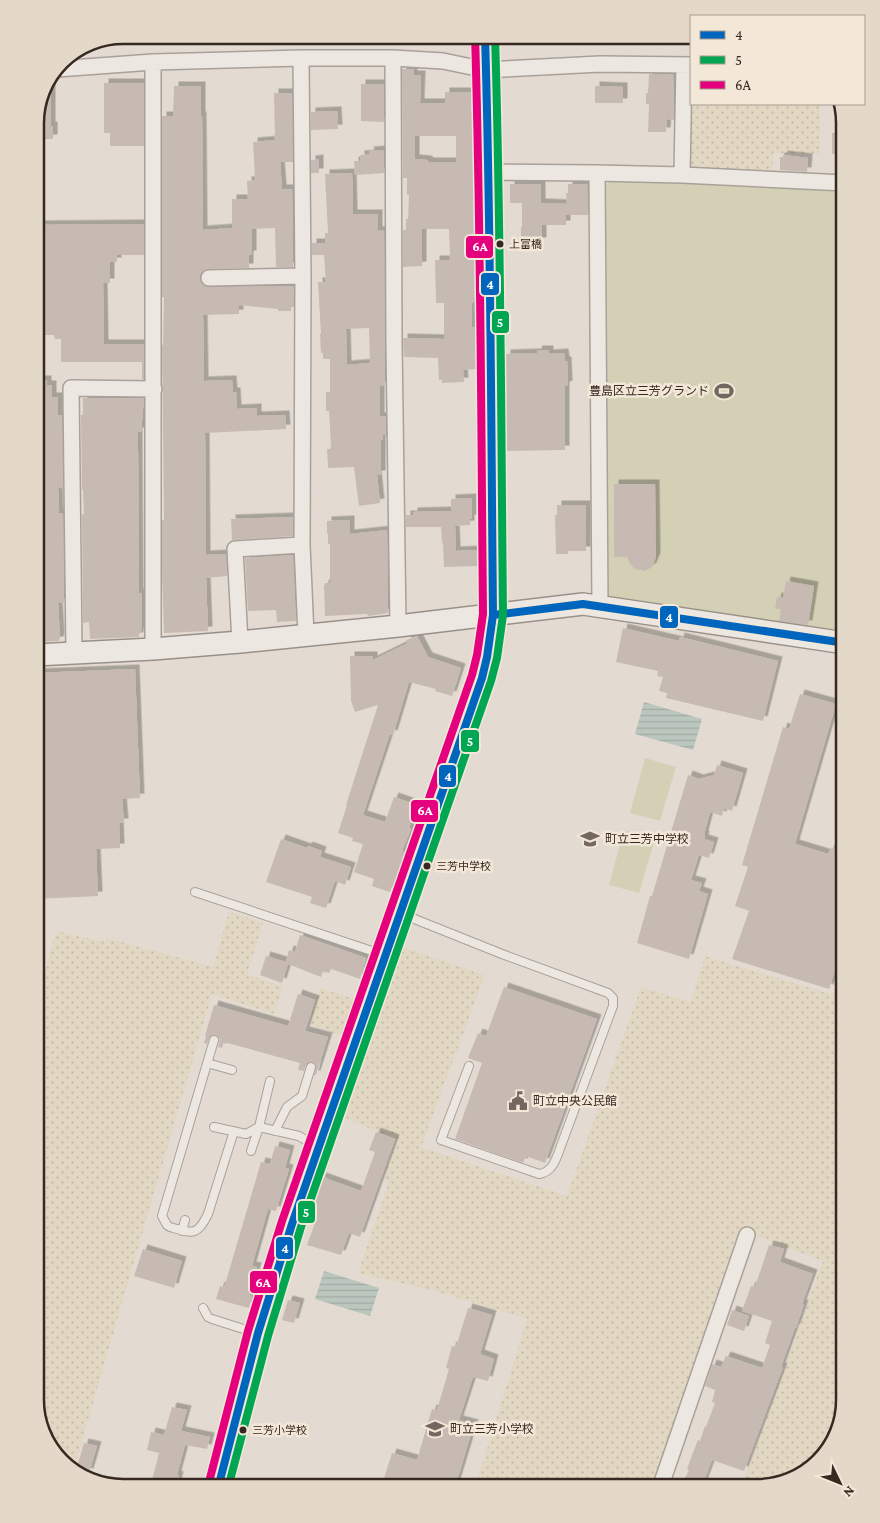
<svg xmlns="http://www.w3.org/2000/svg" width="880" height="1523" viewBox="0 0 880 1523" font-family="'Crimson Pro','Noto Sans JP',serif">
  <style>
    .farmland { fill: url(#farmland-dots) }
    .garden { fill: #d4d0b5 }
    .water { fill: url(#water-rules) }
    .building { fill: #c7bab2; fill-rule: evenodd; filter: url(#shadow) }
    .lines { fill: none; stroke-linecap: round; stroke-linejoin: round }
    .lane-casing { stroke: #a9a199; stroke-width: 10 }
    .street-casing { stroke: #a9a199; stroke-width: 18 }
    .secondary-casing { stroke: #999089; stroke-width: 24 }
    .lane { stroke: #ece8e1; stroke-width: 8 }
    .street { stroke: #ece8e1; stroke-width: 15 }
    .secondary { stroke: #ece8e1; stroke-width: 21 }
    .bus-1-casing { stroke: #f3e7d8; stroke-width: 11 }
    .bus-2-casing { stroke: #f3e7d8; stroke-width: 11 }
    .bus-3-casing { stroke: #f3e7d8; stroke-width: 11 }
    .bus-1 { stroke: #0065bd; stroke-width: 8 }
    .bus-2 { stroke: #00a651; stroke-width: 8 }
    .bus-3 { stroke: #e5007d; stroke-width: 8 }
    .bus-dot { fill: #372922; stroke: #f3e7d8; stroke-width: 2 }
    .labels { text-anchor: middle; stroke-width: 5; stroke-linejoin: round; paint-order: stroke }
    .bus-label { font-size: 11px; fill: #372922; stroke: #f3e7d8; text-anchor: start }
    .poi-label { font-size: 12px; fill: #372922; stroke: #f3e7d8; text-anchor: start }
    .rim { fill: none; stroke: #372922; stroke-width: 2.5 }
    .line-badge { stroke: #f3e7d8; stroke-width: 2 }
    .badge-label { font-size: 14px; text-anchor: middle; font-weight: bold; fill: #fff }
  </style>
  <defs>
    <pattern id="farmland-dots" width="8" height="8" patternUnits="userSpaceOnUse" patternTransform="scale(1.25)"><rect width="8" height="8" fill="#e1d7c3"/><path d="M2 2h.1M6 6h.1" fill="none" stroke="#c2b9a7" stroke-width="1.8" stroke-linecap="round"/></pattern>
    <pattern id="water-rules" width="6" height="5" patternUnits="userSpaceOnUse" patternTransform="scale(1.25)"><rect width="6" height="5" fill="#bbc7be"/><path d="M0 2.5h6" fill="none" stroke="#a1aba3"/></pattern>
    <filter id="shadow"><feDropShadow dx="4.5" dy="-4.5" stdDeviation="0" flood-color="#0004"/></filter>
  </defs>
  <rect width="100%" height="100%" fill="#e3dbd1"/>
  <!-- farmland -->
  <path class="farmland" d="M691,71V104H820V154L773,153L772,172L687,169Z
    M229,912L263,923L247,974L283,987L274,1014L212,994L73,1472L44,1439L35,1400V1214L38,1201L35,1200V1031L40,1011L35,1010L56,931L105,942L107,938L213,967Z
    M402,947L485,975L421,1147L567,1196L641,987L691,1002L705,956L833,995L845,957V1400L830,1449L796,1479L757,1488H741L823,1261L741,1230L653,1488H475L527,1319L435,1291L358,1273L389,1182L383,1179L397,1139L343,1118Z
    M320,988L354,999L341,1036L309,1024Z"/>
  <!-- garden -->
  <path class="garden" d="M611,179L845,188V633L612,599L605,592L602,190Z
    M645,758L676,767L660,821L630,813Z
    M624,830L655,839L639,893L609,885Z"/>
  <!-- water -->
  <path class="water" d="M644,702L702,719L693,750L635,734Z
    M324,1271L379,1288L370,1316L315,1299Z"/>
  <!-- building -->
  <path class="building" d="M402,69H414L413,75H421L420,103H445V92H472V141L476,142V157L477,301H474V303H472V327H477V369L463,370L464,382L442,383V380H439L438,358L404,357L403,338L444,339V303H436L435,260H450L449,229H422V266L403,267V230H406V219H408L409,195H407V178H403ZM415,136H456V162H429L427,160L415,159Z
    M649,74H673L674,120L667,119L666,132H648L649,104H646V93H648Z
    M51,82V126H53V139H35V118Z
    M104,83H144V146H110V133H104Z
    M361,84H384V122L361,121Z
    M174,86H201V116H202L203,230L232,228V199H248L247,181L255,180L253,142L275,140L274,93H292L293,162H280L282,189H292L293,267H276L275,228L252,229V255H249V268L208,269L201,273L200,278L201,283L205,286L209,287L294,286V307H291V311H278V309L239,305V314L203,315L204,381L232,380L233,392H236L237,409L257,408V416L285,415L286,429L205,433L206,555L226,554L227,576L206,578L208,631L164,633L162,573V520H164L162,345H163L164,297H162V116H173Z
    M595,86L623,87V103H595Z
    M337,111L338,129L311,130V112Z
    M832,133H845V154H832Z
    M384,150V173L355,175L354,161H360V155L370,154L369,151Z
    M783,155L808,158L807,172L780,170V157H783Z
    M319,159V173H311V160Z
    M352,173L353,214H378V231L384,230L385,380V385L380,386V417L386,416V435H383V440H381V475H377L380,503L359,506L354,467L328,468L327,449H330L331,446L329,411H326V392H330V359H323V353H321L320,334H321L318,282H326L324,255H312V243H325V233H328L325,174ZM369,328L370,363L347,365L346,329Z
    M510,184H541V203L567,204L566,193H568V184H587L588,215H566V225H542V242H521V227H522V203H510Z
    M144,224V255H117V262H110V283H103L104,344H144V380L142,379V362H61V339H55L54,335H36V225Z
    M538,350H549V354L564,353L565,361H567L568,385L565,386V450L506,451V354L537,353Z
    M35,380H47V385H52V397H58V415H62L63,488H58L59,513H63L64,603H58L60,637L59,641H55L41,642V626H36Z
    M83,398H144L141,432H138V449L139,593H142L141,633H139V637L90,639L89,622L83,623L82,514H84L83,490H82L81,415H83Z
    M614,484H655L656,557L652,567L645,571L635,569L630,564L627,557H614Z
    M472,498V519H470V525L455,526L456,551L477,550V566L444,567L443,543H442L441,527H406V515H413V512L451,511V499Z
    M557,505H586V551H568V554H556L555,515H557Z
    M293,517V536L232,540L231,519Z
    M350,520V534L387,530L388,613L368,616L367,614L325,616L324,585H325V583H330V544H328V534H327V521Z
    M293,555L296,621L277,622L276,610L248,611L245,558Z
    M786,581L814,586L808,625L779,621L781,609H775L777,597L783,598Z
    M623,628L679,641L680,637L778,661L763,721L666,698L667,693L659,691L663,677L657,676L658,671L616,662Z
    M417,636L428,657L461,668L452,696L435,691L436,689L409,682L393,735L390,734L363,815L385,822L394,797L417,805L409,828L411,829L402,851L404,852L390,892L372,886L374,879L354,872L363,844L352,841L353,838L338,833L347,805H346L378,705L355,712L351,701L350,656H373V660L408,643L406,640Z
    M135,669L140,798L122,799L124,823H119L120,848L96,849L98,896L35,899V673Z
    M800,694L836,704L795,844L828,854L831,848L845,852V939L829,989L732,959L749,911L735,906L748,867L742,865L783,727L789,729Z
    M717,765L743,773L732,811L724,808L722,816L710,812L704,835H705L704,839L714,842L709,858L699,855L691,880L702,883L699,891L708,894L689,959L637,943L650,896H652L688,775L699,779L714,775Z
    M281,839L307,848L308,846L322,851L320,857L351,867L345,885L335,881L326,908L310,903L312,897L266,882Z
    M300,935L366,958L360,979L331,969L329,973L323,971L321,977L288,964L282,983L260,975L266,956L286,962L289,950L295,952Z
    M504,987L597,1019L545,1163L526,1156L523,1163L455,1139L482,1063L468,1058L478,1033L486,1036Z
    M298,994L315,1000L305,1031L328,1037L316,1075H314L316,1065L312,1062L307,1063L304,1071L298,1070L300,1063L224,1042L222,1048L218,1047L220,1039L215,1035L210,1036L207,1044L204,1043L206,1037L205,1036L214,1005L288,1026Z
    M376,1132L395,1139L360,1237L349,1233L341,1255L307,1245L315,1223L309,1221L310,1218L308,1217L322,1177L361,1191L375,1152L369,1150Z
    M275,1146L290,1150L285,1168L289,1169L276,1211L268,1209L252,1266L257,1267L249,1295L252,1296L249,1308L216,1299L220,1286L224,1288L261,1162L270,1164Z
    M769,1245L784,1249L780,1262L813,1274L802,1304H804L796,1328H795L781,1367H783L744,1471L712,1460L703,1484L685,1478L689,1470L687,1469L692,1455L698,1440L700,1441L705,1426L706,1427L715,1403L712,1402L715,1390L705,1386L712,1364L721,1367L726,1356L762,1368L770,1345L765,1343L772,1321L742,1311L751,1286L755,1287Z
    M143,1249L182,1261L174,1288L134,1276Z
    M288,1300L300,1303L294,1323L282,1320Z
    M468,1308L492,1315L480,1354L494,1359L488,1381L473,1377L459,1420L474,1424L455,1487L441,1482L440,1486L437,1485L436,1488H381L392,1453L417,1460L432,1409L437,1410L449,1369L446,1368L452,1346L456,1347Z
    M732,1310L749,1316L744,1331L727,1325Z
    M172,1407L187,1410L181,1431L210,1437L207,1449L185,1445L177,1475L179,1476L176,1488H150L159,1453L147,1450L151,1432L164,1435Z
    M84,1443L97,1446L89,1473L76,1470Z"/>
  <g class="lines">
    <!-- lane casing -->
    <g class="lane-casing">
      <path id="lane" d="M195,892L384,955
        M402,914L502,954L608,993L613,998V1006L562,1143C557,1156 554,1172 539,1174L441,1140L469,1066
        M214,1040L162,1216L167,1225L170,1227C192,1233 197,1237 208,1214L234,1131
        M207,1063L232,1070
        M214,1127L246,1134L259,1127L270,1081
        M275,1131L287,1107L302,1096L311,1067
        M251,1151L259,1127L299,1136L317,1147
        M182,1231L185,1220
        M203,1308L208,1317L212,1319L256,1333"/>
    </g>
    <!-- street casing -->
    <g class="street-casing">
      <path id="street" d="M301,58L303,276L302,545L306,635
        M393,58L394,342L398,626
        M57,69L153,62L301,58H393L443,61L486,70L600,64L691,65
        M489,172L597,173L682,175L845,183
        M597,173L600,607
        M682,175L684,65
        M209,278L303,276
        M240,642L235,549L302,545
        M153,649V62
        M74,653L71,388L154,389
        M660,1488L747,1235"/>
    </g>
    <!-- secondary casing -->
    <g class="secondary-casing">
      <path id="secondary" d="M35,655L153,649L240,642L398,626L583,604L845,643
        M218,1488L258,1333L292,1224L482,678L487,657L493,615L489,292V172L485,35"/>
    </g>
    <!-- lane -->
    <use href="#lane" class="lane"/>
    <!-- street -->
    <use href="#street" class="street"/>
    <!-- secondary -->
    <use href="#secondary" class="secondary"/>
    <!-- bus-1 casing -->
    <g class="bus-1-casing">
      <path id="bus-1" d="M493,615L583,604L845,643
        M218,1488L258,1333L292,1224L482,678L487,657L493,615C491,422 491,228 485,35"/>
    </g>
    <!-- bus-2 casing -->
    <g class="bus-2-casing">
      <path id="bus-2" d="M228,1488L268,1336L301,1227L491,681L497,658L503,615C501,422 501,228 495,35"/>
    </g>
    <!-- bus-3 casing -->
    <g class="bus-3-casing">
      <path id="bus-3" d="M208,1486L248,1331L282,1221L472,675L477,655L483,614C481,421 481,228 475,35"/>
    </g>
    <!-- bus-1 -->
    <use href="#bus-1" class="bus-1"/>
    <!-- bus-2 -->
    <use href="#bus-2" class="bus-2"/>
    <!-- bus-3 -->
    <use href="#bus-3" class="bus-3"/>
  </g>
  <!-- icons -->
  <defs>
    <g id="stadium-bare" transform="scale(1.5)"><path d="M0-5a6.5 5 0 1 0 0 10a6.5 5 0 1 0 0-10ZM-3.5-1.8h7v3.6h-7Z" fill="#73675f" stroke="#f3e7d8" stroke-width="2.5" paint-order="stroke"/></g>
    <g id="school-bare" transform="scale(1.5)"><path d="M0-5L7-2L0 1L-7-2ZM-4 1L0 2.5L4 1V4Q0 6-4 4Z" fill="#73675f" stroke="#f3e7d8" stroke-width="2.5" paint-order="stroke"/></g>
    <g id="civic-bare" transform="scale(1.5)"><path d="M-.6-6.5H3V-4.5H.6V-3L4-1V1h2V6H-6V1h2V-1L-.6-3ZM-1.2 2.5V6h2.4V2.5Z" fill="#73675f" stroke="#f3e7d8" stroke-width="2.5" paint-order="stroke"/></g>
  </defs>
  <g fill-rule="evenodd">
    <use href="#stadium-bare" x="724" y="391"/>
    <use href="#school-bare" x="590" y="839"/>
    <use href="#civic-bare" x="518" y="1101"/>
    <use href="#school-bare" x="435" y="1429"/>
  </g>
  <!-- markers -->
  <g class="bus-dot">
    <circle cx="500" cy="244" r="4.5"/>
    <circle cx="427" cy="866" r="4.5"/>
    <circle cx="243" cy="1430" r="4.5"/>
  </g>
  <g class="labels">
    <!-- bus labels -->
    <g class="bus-label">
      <text x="509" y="248">上富橋</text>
      <text x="436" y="870">三芳中学校</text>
      <text x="252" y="1434">三芳小学校</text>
    </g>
    <!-- poi labels -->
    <g class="poi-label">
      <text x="709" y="395" text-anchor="end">豊島区立三芳グランド</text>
      <text x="605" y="843">町立三芳中学校</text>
      <text x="533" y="1105">町立中央公民館</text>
      <text x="450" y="1433">町立三芳小学校</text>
    </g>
  </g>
  <!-- crop -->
  <path d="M0 0H880V1523H0ZM123 44H757A79 79 0 0 1 836 123V1400A79 79 0 0 1 757 1479H123A79 79 0 0 1 44 1400V123A79 79 0 0 1 123 44Z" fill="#e4d8c9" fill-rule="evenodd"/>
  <path class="rim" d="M123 44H757A79 79 0 0 1 836 123V1400A79 79 0 0 1 757 1479H123A79 79 0 0 1 44 1400V123A79 79 0 0 1 123 44Z"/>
  <g class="line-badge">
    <rect x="465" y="235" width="29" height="24" rx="5" fill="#e5007d"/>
    <rect x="480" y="272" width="20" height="24" rx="5" fill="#0065bd"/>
    <rect x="491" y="310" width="19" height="24" rx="5" fill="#00a651"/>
    <rect x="659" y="605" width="20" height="24" rx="5" fill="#0065bd"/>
    <rect x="460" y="729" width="20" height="24" rx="5" fill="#00a651"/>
    <rect x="438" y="764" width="19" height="24" rx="5" fill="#0065bd"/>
    <rect x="410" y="799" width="29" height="24" rx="5" fill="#e5007d"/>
    <rect x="297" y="1200" width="19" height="24" rx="5" fill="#00a651"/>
    <rect x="275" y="1236" width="19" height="24" rx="5" fill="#0065bd"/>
    <rect x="249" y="1270" width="29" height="24" rx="5" fill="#e5007d"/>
  </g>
  <g class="badge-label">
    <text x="480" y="251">6A</text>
    <text x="490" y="289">4</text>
    <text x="500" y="327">5</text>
    <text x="669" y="622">4</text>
    <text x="470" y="746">5</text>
    <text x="448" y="781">4</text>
    <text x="425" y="815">6A</text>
    <text x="306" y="1217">5</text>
    <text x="285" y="1253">4</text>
    <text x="263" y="1287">6A</text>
  </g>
  <!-- legend -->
  <rect x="690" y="15" width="175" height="90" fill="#f3e7d8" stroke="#a89b8f"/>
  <rect x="700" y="31" width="25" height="8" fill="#0065bd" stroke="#a89b8f"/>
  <text x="735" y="40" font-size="15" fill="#372922">4</text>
  <rect x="700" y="56" width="25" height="8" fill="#00a651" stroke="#a89b8f"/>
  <text x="735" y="65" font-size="15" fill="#372922">5</text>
  <rect x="700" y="81" width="25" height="8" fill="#e5007d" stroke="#a89b8f"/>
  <text x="735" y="90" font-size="15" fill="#372922">6A</text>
  <!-- north arrow -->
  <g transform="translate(840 1483) rotate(133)" stroke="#f3e7d8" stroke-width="4" paint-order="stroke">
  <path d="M0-4L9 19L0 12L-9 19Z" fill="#372922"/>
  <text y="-8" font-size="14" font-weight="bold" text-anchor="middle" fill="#372922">N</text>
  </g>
</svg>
